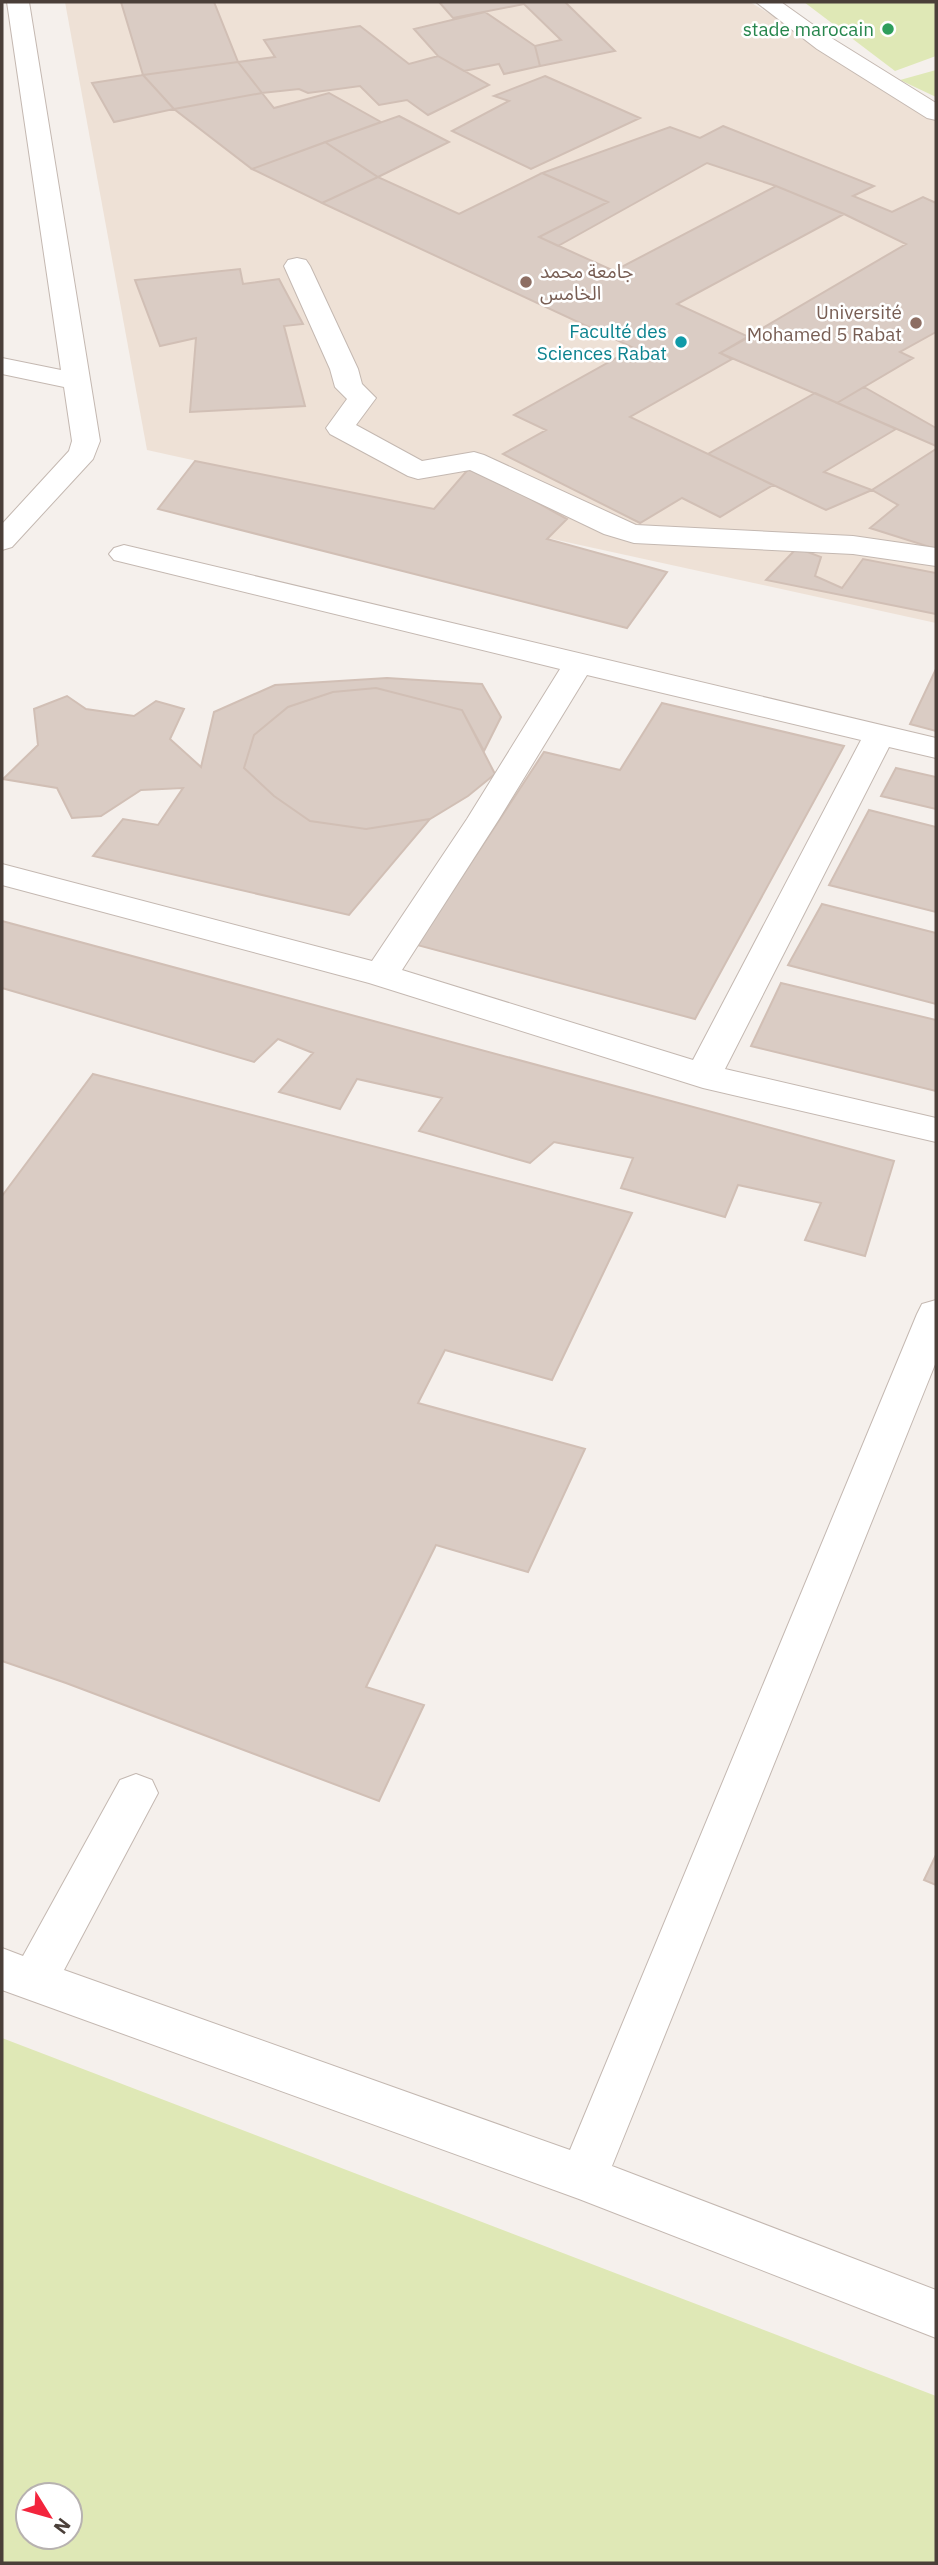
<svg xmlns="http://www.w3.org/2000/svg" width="938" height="2565" viewBox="0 0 938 2565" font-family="'IBM Plex Sans','Noto Sans Arabic',sans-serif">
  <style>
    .education { fill: #eee1d6 }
    .green { fill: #dfe8b6; fill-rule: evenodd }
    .building { fill: #daccc4; stroke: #d1bfb5; stroke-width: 2 }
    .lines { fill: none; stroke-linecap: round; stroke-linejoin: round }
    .minor-casing { stroke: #c4b8b1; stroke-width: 2 }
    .minor { fill: #fff; fill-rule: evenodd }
    .leisure-dot { fill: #2e9e5b; stroke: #fff; stroke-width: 2.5 }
    .education-dot { fill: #8d6e63; stroke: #fff; stroke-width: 2.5 }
    .culture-dot { fill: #0f9aa8; stroke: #fff; stroke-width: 2.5 }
    .labels { text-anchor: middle; stroke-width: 5; stroke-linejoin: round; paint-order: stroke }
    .far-leisure-label { font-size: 19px; fill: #27864d; stroke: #fff; text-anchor: end }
    .far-education-label { font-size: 19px; fill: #785e54; stroke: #fff; text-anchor: start }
    .far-culture-label { font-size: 19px; fill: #0d838f; stroke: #fff; text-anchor: end }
  </style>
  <rect width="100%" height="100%" fill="#f5f0ec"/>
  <!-- education -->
  <path class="education" d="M65,2H750L936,114V623L147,450Z"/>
  <!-- green -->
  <path class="green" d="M804,2H936V56L895,71Z
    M936,70V97L900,80Z
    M2,2038L936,2396V2563H2ZM28,2495H70V2537H28Z"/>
  <!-- building -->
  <path class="building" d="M121,2H214L238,62L143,75Z
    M439,2H565L615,51L540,66L535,46L561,40L524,4L453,18Z
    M485,12L535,46L540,66L504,74L499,64L464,71L438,56L414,29Z
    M360,26L409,64L438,56L489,85L428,115L407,100L379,105L360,86L308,93L299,89L262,93L238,62L275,57L264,40Z
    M238,62L262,93L174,109L143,75Z
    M143,75L174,109L114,122L92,83Z
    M545,76L640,118L531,169L452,131L509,101L494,96Z
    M262,93L274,108L329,93L381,122L252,169L174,109Z
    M399,116L449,142L378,177L325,142Z
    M723,126L874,186L853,196L892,212L923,197L936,203V332L900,352L913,358L837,403L720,353L906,244L844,214L776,186L707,163L558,246L539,237L608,202L542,173L670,127L700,138Z
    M325,142L378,177L322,203L252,169Z
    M542,173L608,202L539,237L614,271L776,186L844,214L677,304L749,337L720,353L732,359L630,417L773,485L720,517L682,498L640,523L503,454L546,430L514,415L634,348L322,203L378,177L459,214Z
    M240,269L243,284L279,279L303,324L284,326L305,406L190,412L196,338L160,346L135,280Z
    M864,387L936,428V446L837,403Z
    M815,393L896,429L824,472L872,490L826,510L708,454Z
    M936,449V549L870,528L898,505L872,490Z
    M195,461L434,509L471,466L567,519L547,539L667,572L627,628L158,509Z
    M797,548L821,557L815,576L842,588L863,559L936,573V614L766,580Z
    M936,669V731L910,724Z
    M387,678L482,684L501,717L484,751L462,710L376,688L333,692L288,707L254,735L244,768L274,796L310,821L366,829L430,819L349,915L93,856L123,819L158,825L183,788L141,790L101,816L72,818L57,788L3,779L38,745L34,709L67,696L86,709L134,716L156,701L184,709L170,739L201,767L214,712L275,685Z
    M376,688L462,710L495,774L468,796L430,819L366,829L310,821L274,796L244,768L254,735L288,707L333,692Z
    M662,703L844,746L695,1019L417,945L544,752L620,770Z
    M896,768L936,777V809L881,796Z
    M869,810L936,827V912L829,885Z
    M822,904L936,933V1004L788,965Z
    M2,921L894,1161L865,1256L805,1240L821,1203L738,1185L725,1217L621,1188L633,1158L554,1142L530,1163L419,1131L442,1098L357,1079L340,1109L279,1092L313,1053L278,1039L254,1062L2,988Z
    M781,983L936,1020V1091L751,1046Z
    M93,1074L632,1213L552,1380L445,1350L418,1403L585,1449L528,1572L436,1545L366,1687L424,1705L379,1801L66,1683L2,1661V1196Z
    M936,1855V1885L924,1880Z"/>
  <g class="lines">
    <!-- minor casing -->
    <g class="minor-casing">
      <path id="minor" d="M7,2H29L100,441L93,459L12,547L2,550V524L69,451L72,441L64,387L2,374V358L61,370Z
        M756,2H781L833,39L936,103V120L927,118L817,49Z
        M297,258L306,260L310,266L358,369L362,384L376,398L356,425L422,461L474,452L484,455L636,525L853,536L936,548V566L853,554L634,543L604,534L470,470L418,479L408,476L330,434L326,428L347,399L335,387L330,369L284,266L288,260Z
        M124,545L936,738V758L889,747L725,1069L936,1118V1142L703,1088L369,983L2,885V864L372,961L467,819L560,669L114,560L109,554L114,548ZM587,675L861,740L693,1060L402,970L499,819Z
        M936,1300V1362L612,2166L936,2290V2338L579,2199L2,1990V1948L23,1956L120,1780L136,1774L152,1780L158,1793L64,1970L570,2150L917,1314L922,1304Z"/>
    </g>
    <!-- minor -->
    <use href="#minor" class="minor"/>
  </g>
  <!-- markers -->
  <circle class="leisure-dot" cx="888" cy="29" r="7"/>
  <g class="education-dot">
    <circle cx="526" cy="282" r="7"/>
    <circle cx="916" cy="323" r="7"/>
  </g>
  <circle class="culture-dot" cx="681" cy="342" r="7"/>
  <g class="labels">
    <!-- far-leisure labels -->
    <g class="far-leisure-label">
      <text x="874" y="36">stade marocain</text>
    </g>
    <!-- far-education labels -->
    <g class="far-education-label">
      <text x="540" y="278">جامعة محمد<tspan x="540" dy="22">الخامس</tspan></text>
      <text x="902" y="319" text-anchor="end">Université<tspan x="902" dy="22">Mohamed 5 Rabat</tspan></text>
    </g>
    <!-- far-culture labels -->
    <g class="far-culture-label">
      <text x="667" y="338">Faculté des<tspan x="667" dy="22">Sciences Rabat</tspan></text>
    </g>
  </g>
  <!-- border -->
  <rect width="938" height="2565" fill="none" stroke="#4a3f39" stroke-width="7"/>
  <!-- north arrow -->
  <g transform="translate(49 2516) rotate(127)"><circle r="33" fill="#ffffff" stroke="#b7b2b0" stroke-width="2"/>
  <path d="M0-5L12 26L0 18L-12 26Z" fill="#f3253d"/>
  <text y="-10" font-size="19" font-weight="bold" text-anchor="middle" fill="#4a3f39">N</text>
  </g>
</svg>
